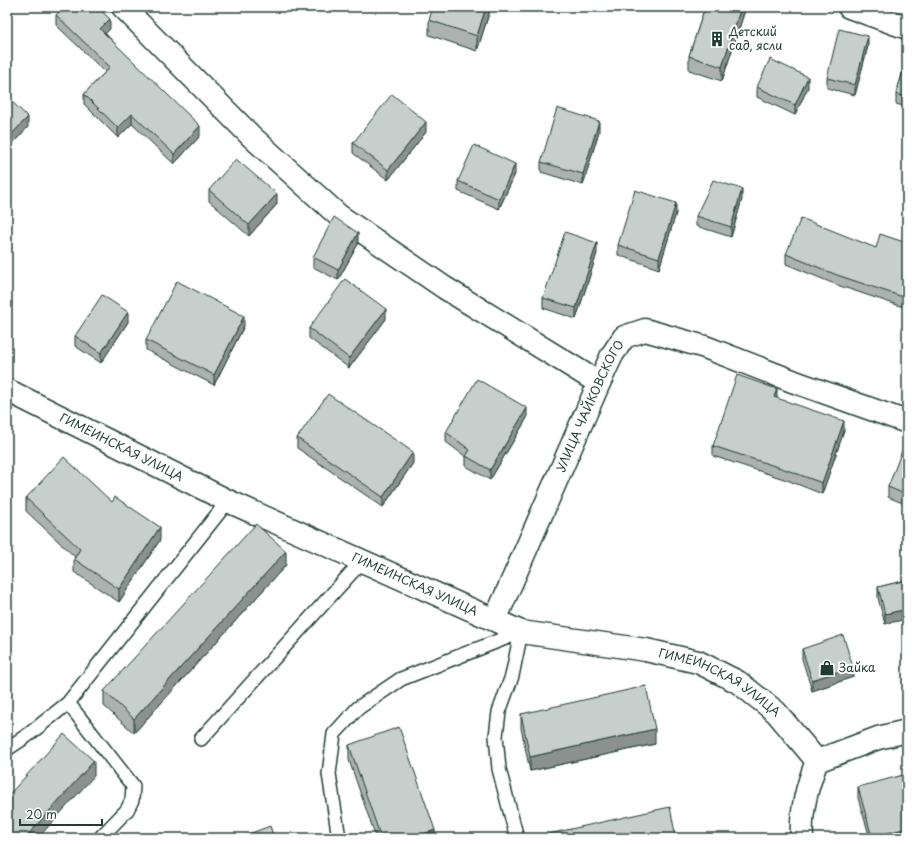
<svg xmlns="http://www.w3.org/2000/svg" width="914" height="845" viewBox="0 0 914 845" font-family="'Playpen Sans',sans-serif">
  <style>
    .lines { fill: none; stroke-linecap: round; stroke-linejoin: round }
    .lane-casing { stroke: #1f3d34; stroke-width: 16 }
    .street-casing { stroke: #1f3d34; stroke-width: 25 }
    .secondary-casing { stroke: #1f3d34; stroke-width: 25 }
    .lane { stroke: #fff; stroke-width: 13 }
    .street { stroke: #fff; stroke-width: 22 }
    .secondary { stroke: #fff; stroke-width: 22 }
    .wall { fill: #abb2af; stroke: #1f3d34 }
    .shaded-wall { fill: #8b918f; stroke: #1f3d34 }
    .building { fill: #c7cfcc; stroke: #1f3d34 }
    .labels { text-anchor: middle; stroke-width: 4; stroke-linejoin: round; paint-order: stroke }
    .poi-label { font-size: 12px; fill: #1f3d34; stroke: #fff; text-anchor: start }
    .street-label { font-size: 12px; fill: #1f3d34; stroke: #fff }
  </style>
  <rect width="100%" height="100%" fill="#fff"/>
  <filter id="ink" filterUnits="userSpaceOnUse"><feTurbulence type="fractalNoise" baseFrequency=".025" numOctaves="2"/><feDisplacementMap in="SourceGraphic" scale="8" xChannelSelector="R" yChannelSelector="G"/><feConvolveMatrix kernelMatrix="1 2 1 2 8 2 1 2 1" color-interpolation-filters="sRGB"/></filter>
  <g filter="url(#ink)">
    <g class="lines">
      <!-- lane casing -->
      <g class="lane-casing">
        <path id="lane" d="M68,703L133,786L132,800L127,810L100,838
          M201,739L362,561
          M7,749L28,735L68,703L228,501
          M339,838L329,774L334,734L358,708L401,679L521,632L512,676L499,712L496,736L499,769L517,838"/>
      </g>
      <!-- street casing -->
      <g class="street-casing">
        <g id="street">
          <path d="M123,7L252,137L338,215L445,288L599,383"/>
          <path d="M849,7L907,28"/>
          <path id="s1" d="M7,390L228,501L521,632L646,650L698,662L738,682L776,712L817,761"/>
          <path id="s2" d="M495,620L599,383L612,355L624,337L645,330L705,347L795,382L907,422"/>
        </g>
      </g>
      <!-- secondary casing -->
      <g class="secondary-casing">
        <path id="secondary" d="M802,838C800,811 807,786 817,761L878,738L907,731"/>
      </g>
      <!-- lane -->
      <use href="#lane" class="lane"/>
      <!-- street -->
      <use href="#street" class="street"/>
      <!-- secondary -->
      <use href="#secondary" class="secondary"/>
    </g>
    <!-- wall -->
    <path class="wall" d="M491,7L477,51L429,35V20Z
      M705,7H746L722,81L689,70V56Z
      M56,15L110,29L105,33L200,136L174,164L132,124L118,138L84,104V94L105,72L56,25Z
      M868,46L855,95L827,88V78Z
      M907,58V107L896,104V94Z
      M757,87H808L795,115L757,97Z
      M599,131L583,185L541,172V162Z
      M426,132L388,180L353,153V143Z
      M515,174L499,209L458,191V181Z
      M209,190L277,204L249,236L209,201Z
      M742,199L731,237L696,226V216Z
      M676,213L659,269L618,255V245Z
      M907,243L903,307L837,285L786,264V254L876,248Z
      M358,244L338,280L313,267V257Z
      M597,253L576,319L543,308V298Z
      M386,319L349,368L309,338V328Z
      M128,322L101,363L75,346V336Z
      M244,326L214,385L146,350V340Z
      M777,398L844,431L822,494L787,480L713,456V446Z
      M527,418L490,480L466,466V457L446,442V432Z
      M297,438L413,463L383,507L297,448Z
      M907,450V505L888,497V487Z
      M26,498L112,502L160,540L119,602L74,572V559L75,557L26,511Z
      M286,565L134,733L104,706V691Z
      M907,580L885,624L878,598V587Z
      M802,649L853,677L812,691L802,659Z
      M521,714L655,744L530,771L521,728Z
      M349,745L435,838H376L349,760Z
      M858,787L907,838H870L858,798Z"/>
    <!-- shaded-wall -->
    <path class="shaded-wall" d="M486,7H491L477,51V36Z
      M741,7H746L722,81V67Z
      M110,19V29L100,39V29Z
      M868,36V46L855,95V85Z
      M808,77V87L795,115V105Z
      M132,114V124L118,138V128Z
      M28,117V127L7,150V139Z
      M599,121V131L583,185V174Z
      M426,122V132L388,180V170Z
      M200,126V136L174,164V154Z
      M515,164V174L499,209V199Z
      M742,189V199L731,237V227Z
      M277,194V204L249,236V225Z
      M676,203V213L659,269V258Z
      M358,233V244L338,280V270Z
      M597,243V253L576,319V308Z
      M8,253V263L7,264V254Z
      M907,285V295L903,307V297Z
      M386,309V319L349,368V358Z
      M128,312V322L101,363V353Z
      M244,316V326L214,385V375Z
      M777,389V399L774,397Z
      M527,408V418L490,480V470Z
      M844,421V431L822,494V483Z
      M413,452V463L383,507V497Z
      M160,527V540L119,602V589Z
      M286,551V565L134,733V719Z
      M907,609V619L885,624V614Z
      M853,667V677L812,691V680Z
      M655,729V744L530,771V757Z
      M94,761V776L38,838H25Z
      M907,828V838H872V837Z
      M435,830V838H411Z"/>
    <!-- building -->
    <path class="building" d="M63,7H97L110,19L100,29L200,126L174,154L132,114L118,128L84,94L110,67L56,15Z
      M433,7H486L477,36L429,20Z
      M705,7H741L722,67L689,56Z
      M839,29L868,36L855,85L827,78Z
      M907,58V97L896,94Z
      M770,59L808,77L795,105L757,87Z
      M392,94L426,122L388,170L353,143Z
      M7,97L28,117L7,139Z
      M557,108L599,121L583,174L541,162Z
      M474,145L515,164L499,199L458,181Z
      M236,159L277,194L249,225L209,190Z
      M713,180L742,189L731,227L696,216Z
      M635,190L676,203L659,258L618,245Z
      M334,217L358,233L338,270L313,257Z
      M801,218L876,248L880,234L907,243V285L903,297L837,275L786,254Z
      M565,232L597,243L576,308L543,298Z
      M345,279L386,309L349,358L309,328Z
      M177,281L244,316L214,375L146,340Z
      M102,295L128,312L101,353L75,336Z
      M737,375L777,389L774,397L844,421L822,483L787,470L713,446Z
      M477,379L527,408L490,470L466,456L470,450L446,432Z
      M328,394L413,452L383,497L297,438Z
      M903,448L907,450V495L888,487Z
      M64,457L112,502L115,497L160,527L119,589L74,559L80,549L26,498Z
      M256,524L286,551L134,719L104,691Z
      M907,580V609L885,614L878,587Z
      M843,635L853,667L812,680L802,649Z
      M646,686L655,729L530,757L521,714Z
      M399,727L435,830L411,838H381L349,745Z
      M64,734L94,761L25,838H7V797Z
      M907,774V828L872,837L858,787Z
      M670,807L676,838H545L544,835Z
      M270,826L274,838H238Z"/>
  </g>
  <!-- icons -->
  <defs>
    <g id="building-bare" transform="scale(1.2)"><path d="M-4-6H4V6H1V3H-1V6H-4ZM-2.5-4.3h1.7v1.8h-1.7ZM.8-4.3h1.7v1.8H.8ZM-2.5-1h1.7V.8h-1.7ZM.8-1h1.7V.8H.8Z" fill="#1f3d34" stroke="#fff" stroke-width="2.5" paint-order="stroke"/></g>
    <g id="shop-bare" transform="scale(1.2)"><path d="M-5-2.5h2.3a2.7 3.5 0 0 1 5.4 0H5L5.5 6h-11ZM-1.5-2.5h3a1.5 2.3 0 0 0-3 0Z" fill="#1f3d34" stroke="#fff" stroke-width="2.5" paint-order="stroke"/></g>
  </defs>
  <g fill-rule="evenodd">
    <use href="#building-bare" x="717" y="39"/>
    <use href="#shop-bare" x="827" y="668"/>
  </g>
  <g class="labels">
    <!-- poi labels -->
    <g class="poi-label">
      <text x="729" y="36">Детский<tspan x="729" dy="14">сад, ясли</tspan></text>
      <text x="839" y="672">Зайка</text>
    </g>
    <!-- street labels -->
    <g class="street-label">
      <text dy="4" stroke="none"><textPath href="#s2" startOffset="234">УЛИЦА ЧАЙКОВСКОГО</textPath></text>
      <text dy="4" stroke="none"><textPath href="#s1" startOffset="128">ГИМЕИНСКАЯ УЛИЦА</textPath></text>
      <text dy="4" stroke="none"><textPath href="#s1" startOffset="452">ГИМЕИНСКАЯ УЛИЦА</textPath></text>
      <text dy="4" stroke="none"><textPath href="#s1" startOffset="776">ГИМЕИНСКАЯ УЛИЦА</textPath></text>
    </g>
  </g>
  <!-- margin -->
  <rect width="914" height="845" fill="none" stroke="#fff" stroke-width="24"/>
  <rect x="12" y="12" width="890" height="821" fill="none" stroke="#1f3d34" stroke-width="1.5" filter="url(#ink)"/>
  <!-- scale -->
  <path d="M20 819v6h82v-6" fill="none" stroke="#1f3d34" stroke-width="2"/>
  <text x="26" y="819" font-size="12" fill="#1f3d34" stroke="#ffffff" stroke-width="3" paint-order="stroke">20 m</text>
</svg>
